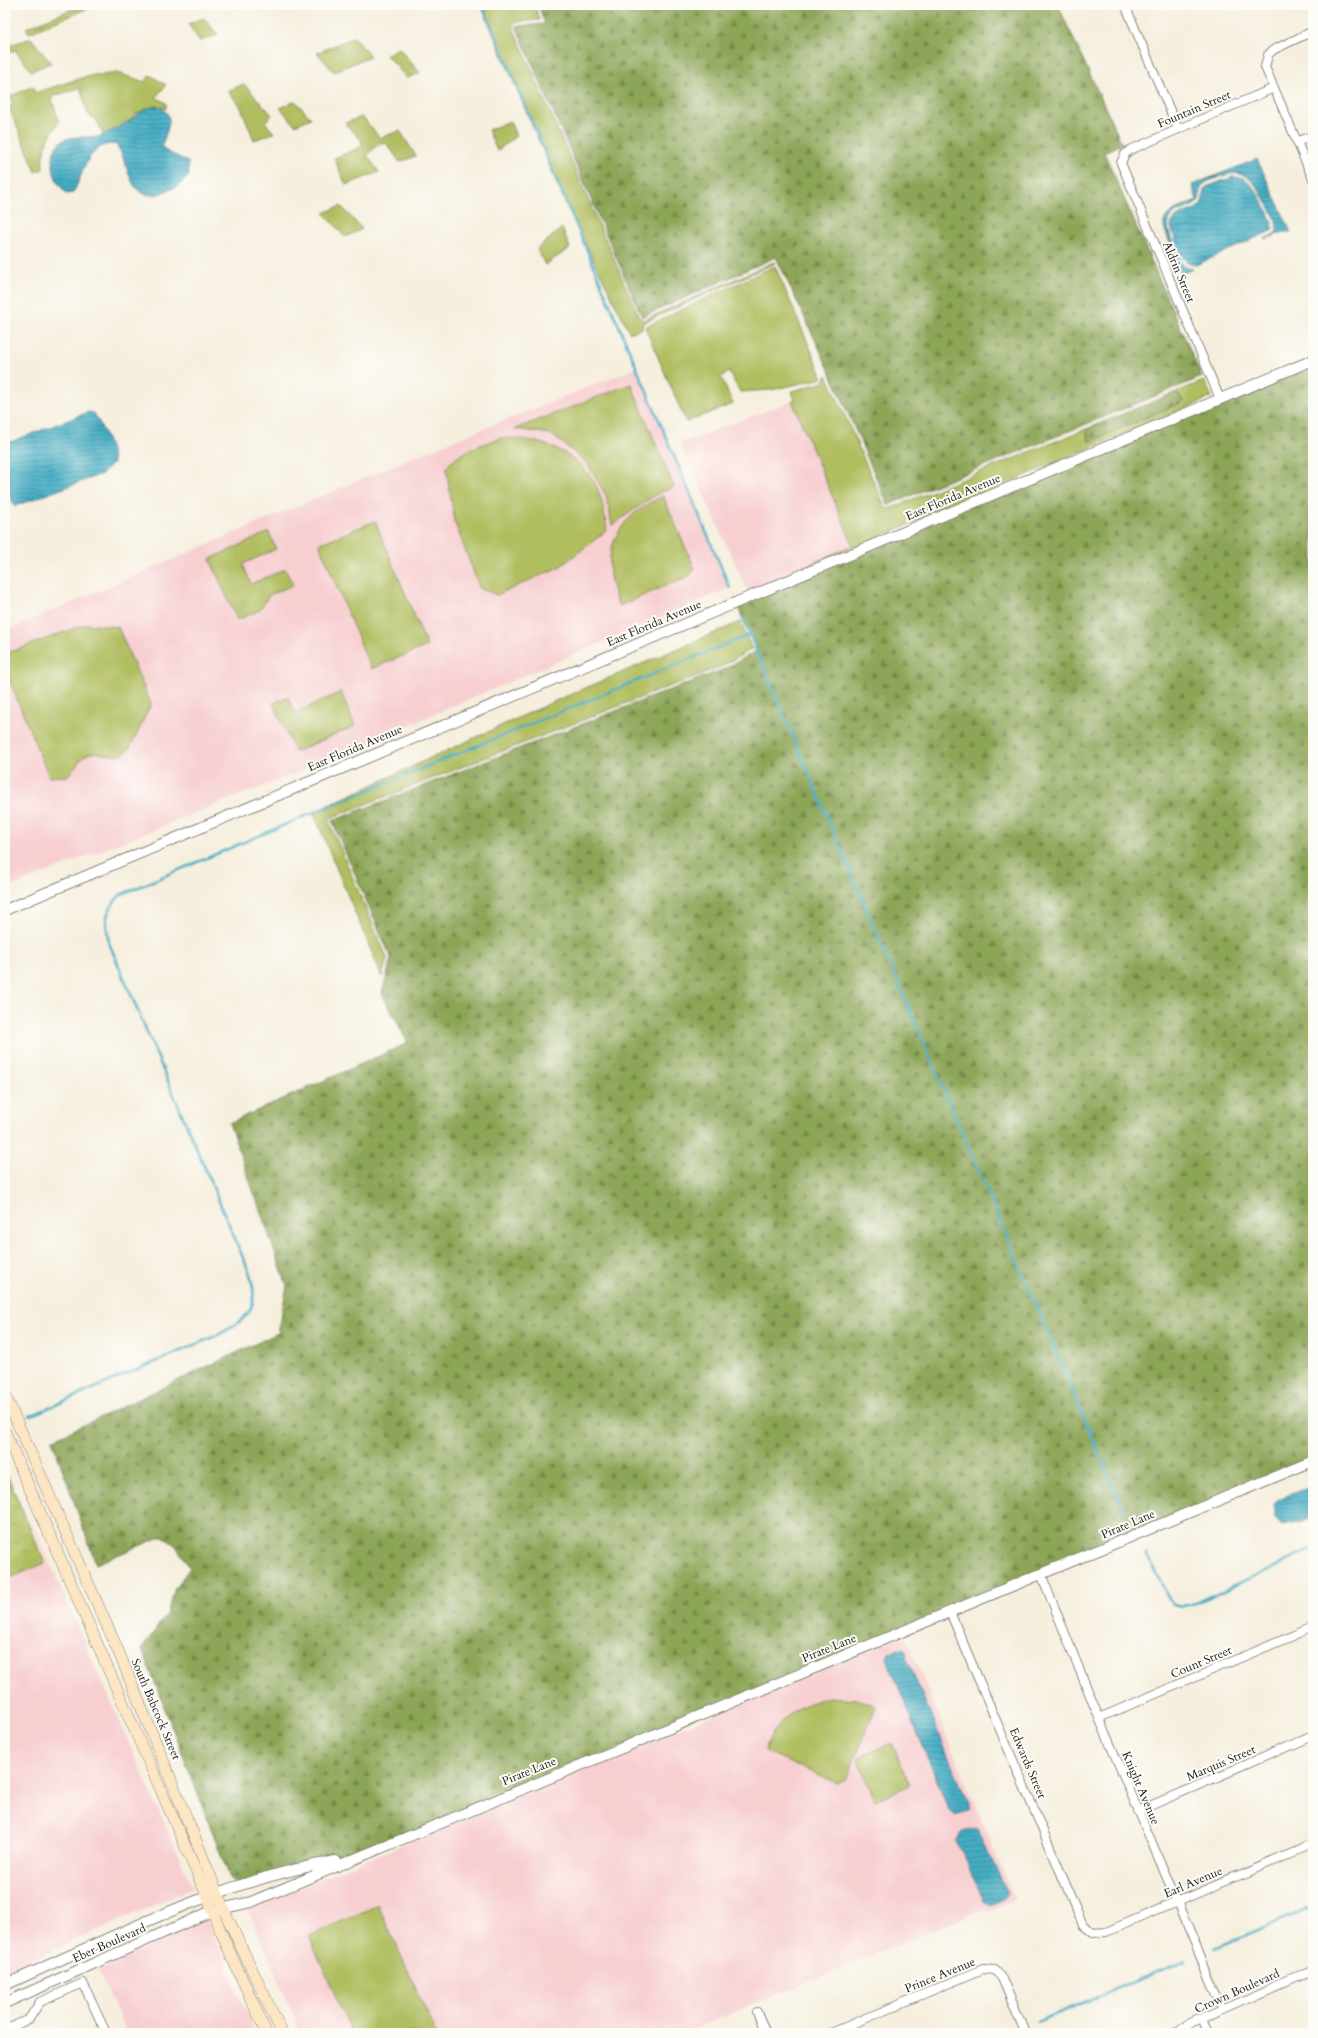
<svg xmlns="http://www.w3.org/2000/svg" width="1318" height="2038" viewBox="0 0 1318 2038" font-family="Cardo,serif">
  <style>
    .built { fill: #f7cfd1 }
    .grass { fill: #b1be60; stroke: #666d3e }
    .forest { fill: url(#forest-firs); stroke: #546039 }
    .park { fill: url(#park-crowns); stroke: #666d3e }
    .water { fill: url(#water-rules); stroke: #306470 }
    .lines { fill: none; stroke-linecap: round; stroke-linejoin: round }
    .stream { stroke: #44adc4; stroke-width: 2.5 }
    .minor-casing { stroke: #89867d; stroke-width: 10 }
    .tertiary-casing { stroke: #89867d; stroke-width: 12 }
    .secondary-casing { stroke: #89867d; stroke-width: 12 }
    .minor { stroke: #fff; stroke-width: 8 }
    .tertiary { stroke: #fff; stroke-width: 10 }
    .secondary { stroke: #fce6c4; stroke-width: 11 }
    .labels { text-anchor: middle; stroke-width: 4; stroke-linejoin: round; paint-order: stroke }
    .street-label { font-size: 12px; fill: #1c1c1c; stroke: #fdfcf7 }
  </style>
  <defs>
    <pattern id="forest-firs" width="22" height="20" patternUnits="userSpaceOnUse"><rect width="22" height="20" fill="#8ca556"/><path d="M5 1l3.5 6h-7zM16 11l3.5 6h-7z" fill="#728646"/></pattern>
    <pattern id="park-crowns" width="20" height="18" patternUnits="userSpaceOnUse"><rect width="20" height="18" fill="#b1be60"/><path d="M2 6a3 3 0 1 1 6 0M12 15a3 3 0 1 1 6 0" fill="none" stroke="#98a353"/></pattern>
    <pattern id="water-rules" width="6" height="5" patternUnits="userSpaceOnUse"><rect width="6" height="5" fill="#44adc4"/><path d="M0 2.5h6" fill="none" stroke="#388c9e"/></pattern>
  </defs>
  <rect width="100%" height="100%" fill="#fdfcf7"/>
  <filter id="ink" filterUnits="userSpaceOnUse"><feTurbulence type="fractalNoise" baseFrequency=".025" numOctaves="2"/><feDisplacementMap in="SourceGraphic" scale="8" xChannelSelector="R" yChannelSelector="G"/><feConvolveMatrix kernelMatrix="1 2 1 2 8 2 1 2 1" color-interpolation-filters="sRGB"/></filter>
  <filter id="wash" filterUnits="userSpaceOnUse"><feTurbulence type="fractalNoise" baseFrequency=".012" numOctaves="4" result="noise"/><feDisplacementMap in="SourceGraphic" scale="16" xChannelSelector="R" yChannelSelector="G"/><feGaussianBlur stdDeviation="0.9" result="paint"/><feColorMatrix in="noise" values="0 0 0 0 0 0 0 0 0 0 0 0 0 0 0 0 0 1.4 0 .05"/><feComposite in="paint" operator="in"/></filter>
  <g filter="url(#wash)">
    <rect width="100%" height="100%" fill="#f6efde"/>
    <!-- built -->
    <path class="built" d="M637,368L730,588L293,774L5,889V631L432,449Z
      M792,401L853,545L748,592L680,443Z
      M20,1495L193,1888L5,1971V1570H27L45,1562L46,1560Z
      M905,1635L1015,1900L991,1911L981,1910L685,2033H301L248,1909Z
      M207,1920L255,2033H127L98,1970Z"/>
    <!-- grass -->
    <path class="grass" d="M82,5H96L29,33L26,28Z
      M481,5H534L540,20L515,22L513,27L640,319L644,320L774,262L775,263L643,323L642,328L630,333L566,205Z
      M204,18L218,35L200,41L188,24Z
      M354,37L370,56L334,72L317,53Z
      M31,38L51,63L31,71L15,50L7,53L5,52V47Z
      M399,48L420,73L407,78L386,55Z
      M118,73L145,82L150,75L166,85L156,97L166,103V109L157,106L137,113L130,121L103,135L98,122L88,114L80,88L51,97L59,122C48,137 41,150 43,169L36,172L10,110L12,102L9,97L33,86L35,93L81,78L95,75Z
      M244,84L272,115L265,122L274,133L254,140L240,105L227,91Z
      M295,101L311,118L295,125L280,108Z
      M362,117L377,134L379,138L400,131L416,156L400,162L386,143H380L367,155L379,172L346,185L334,158L363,146L361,140L345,123Z
      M510,121L516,136L497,151L488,130Z
      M341,206L362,229L345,237L324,213Z
      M562,228L570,248L545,265L537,249Z
      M775,266L823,378L771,390L740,392L729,372L721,377L733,404L686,422L645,327Z
      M827,375L885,507L889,509L1086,429L1090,442L1184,401L1176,392L1204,381L1212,397L748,592L853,545L792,401L795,400L792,391L824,382Z
      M631,384L674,487L657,494L612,525L606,495L586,462L551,434L515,429Z
      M502,438C537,438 572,449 593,480C602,494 604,513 607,530L561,566L497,595L480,589L455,523L446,468C459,451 482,444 502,438Z
      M663,496L694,567L691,575L619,606C597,556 614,518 663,496Z
      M375,521L427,646L371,669L319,544Z
      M269,532L276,549L243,564L251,584L285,569L293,585L269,595L260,610L237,620L210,559Z
      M740,622L752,649L722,666L330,818L329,822L387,958L382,977L313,812L555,701Z
      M86,624L118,627L151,704C146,713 133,746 127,751C113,762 102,749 88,754C79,758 75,770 67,776L49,777L10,682L5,666V654Z
      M341,692L355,726L295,752L273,703L288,697L295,713Z
      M829,1697L857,1699L876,1706L847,1778L837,1783L765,1751C774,1720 799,1704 829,1697Z
      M892,1743L910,1785L875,1800L857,1758Z
      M378,1905L436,2033H352L309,1936Z"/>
    <!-- forest -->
    <path class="forest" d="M538,5H1058L1122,144L1104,152L1202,377L888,505L831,374L776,257L642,317L516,26L545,24Z
      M1313,360V1461L354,1858L239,1886L230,1878L142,1649L167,1613L175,1588L190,1568L176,1546L163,1536L96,1564L52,1440L278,1333L287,1286L229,1123L408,1043L382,994L391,958L332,821L724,669L757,651L736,603Z
      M1176,392L1184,401L1089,442L1086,429Z"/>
    <!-- park -->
    <path class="park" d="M5,1470L45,1563L5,1580Z"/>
    <!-- water -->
    <path class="water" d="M157,106C178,115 166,130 162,146L166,151L188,162L189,175C183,184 175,188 164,192C125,207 132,161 115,144C87,143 84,174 73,193L67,194C59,186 53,176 53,165C52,138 66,137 89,137C93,137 97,138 101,136C110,131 119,127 128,122C141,114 139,109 157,106Z
      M1257,159L1291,232H1284L1265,239L1276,233C1280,220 1268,205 1261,194C1249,173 1239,169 1217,178C1212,180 1206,181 1203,185C1198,190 1203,199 1195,204C1187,210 1171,211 1168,221C1166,228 1179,262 1185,267C1187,268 1190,269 1193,269L1181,274L1164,227C1161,211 1186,206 1197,200L1192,185Z
      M1233,177C1237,178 1242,177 1246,180C1255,186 1274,219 1273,230L1196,265C1180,265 1176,240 1171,227C1172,213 1192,213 1201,205L1206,187Z
      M89,412L94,413C101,425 114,450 113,464L102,474L15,506L5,489V444Z
      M1313,1486V1516L1302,1521L1283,1525L1276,1518L1274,1503L1278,1499Z
      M898,1649H904L907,1653L906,1657L961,1786L968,1798L970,1809L956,1816L949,1810L887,1659L889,1653Z
      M977,1828L1008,1894L1004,1899L990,1905L984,1901L956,1840C959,1831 969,1829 977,1828Z"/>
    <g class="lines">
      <!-- stream -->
      <path class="stream" d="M483,5L730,588
        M742,617L1123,1509
        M30,1416L220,1334C249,1317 260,1309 250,1274L109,943C105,920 104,913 120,895L310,814L749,635
        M1146,1554L1172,1604L1183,1606L1196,1603L1313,1549
        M1215,1948L1313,1907
        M1037,2022L1186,1960"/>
    </g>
  </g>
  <g filter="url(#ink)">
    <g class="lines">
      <!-- minor casing -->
      <g class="minor-casing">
        <path id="minor" d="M1125,5L1178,129
          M1313,31L1273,50L1268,55L1265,67L1313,179
          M1297,142L1313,135
          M1220,399L1121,163L1125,154L1130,150L1274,88
          M1041,1574L1099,1718L1223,2010
          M950,1612L1083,1925L1093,1933L1106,1932L1313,1844
          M1099,1718L1313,1627
          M1138,1811L1313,1736
          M757,2012L766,2033
          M1202,2019L1208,2033
          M5,2030L29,2019L40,2002L83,1983L106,2033
          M831,2033L983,1969L995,1970L1002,1978L1025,2033
          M1170,2033L1313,1970"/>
      </g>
      <!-- tertiary casing -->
      <g class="tertiary-casing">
        <path id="tertiary" d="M5,910L1313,360
          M5,1985C113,1937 219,1881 336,1861
          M5,2003L212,1911L251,1902L1313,1461"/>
      </g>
      <!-- secondary casing -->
      <g class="secondary-casing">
        <path id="secondary" d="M5,1395L117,1648L228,1919L282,2033
          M5,1432L207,1896C223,1943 247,1987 266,2033"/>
      </g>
      <!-- minor -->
      <use href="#minor" class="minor"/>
      <!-- tertiary -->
      <use href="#tertiary" class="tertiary"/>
      <!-- secondary -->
      <use href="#secondary" class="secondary"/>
    </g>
  </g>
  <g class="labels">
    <!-- street labels -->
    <g class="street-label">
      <text transform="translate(1194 109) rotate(-23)" y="4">Fountain Street</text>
      <text transform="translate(1179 272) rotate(67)" y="4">Aldrin Street</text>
      <text transform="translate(953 497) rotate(-23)" y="4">East Florida Avenue</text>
      <text transform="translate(654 623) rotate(-23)" y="4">East Florida Avenue</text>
      <text transform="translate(355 748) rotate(-23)" y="4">East Florida Avenue</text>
      <text transform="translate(1128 1524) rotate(-23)" y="4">Pirate Lane</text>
      <text transform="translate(829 1648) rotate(-22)" y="4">Pirate Lane</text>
      <text transform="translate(1201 1662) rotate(-23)" y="4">Count Street</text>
      <text transform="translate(156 1709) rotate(67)" y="4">South Babcock Street</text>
      <text transform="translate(1028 1763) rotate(67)" y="4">Edwards Street</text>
      <text transform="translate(1221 1763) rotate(-23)" y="4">Marquis Street</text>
      <text transform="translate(529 1771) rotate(-22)" y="4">Pirate Lane</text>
      <text transform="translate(1141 1788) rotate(67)" y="4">Knight Avenue</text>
      <text transform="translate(1193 1882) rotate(-23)" y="4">Earl Avenue</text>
      <text transform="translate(109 1943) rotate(-24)" y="4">Eber Boulevard</text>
      <text transform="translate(940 1975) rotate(-22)" y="4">Prince Avenue</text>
      <text transform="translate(1237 1991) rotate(-24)" y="4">Crown Boulevard</text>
    </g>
  </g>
  <!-- margin -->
  <rect width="1318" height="2038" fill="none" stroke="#fdfcf7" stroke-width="20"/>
</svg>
